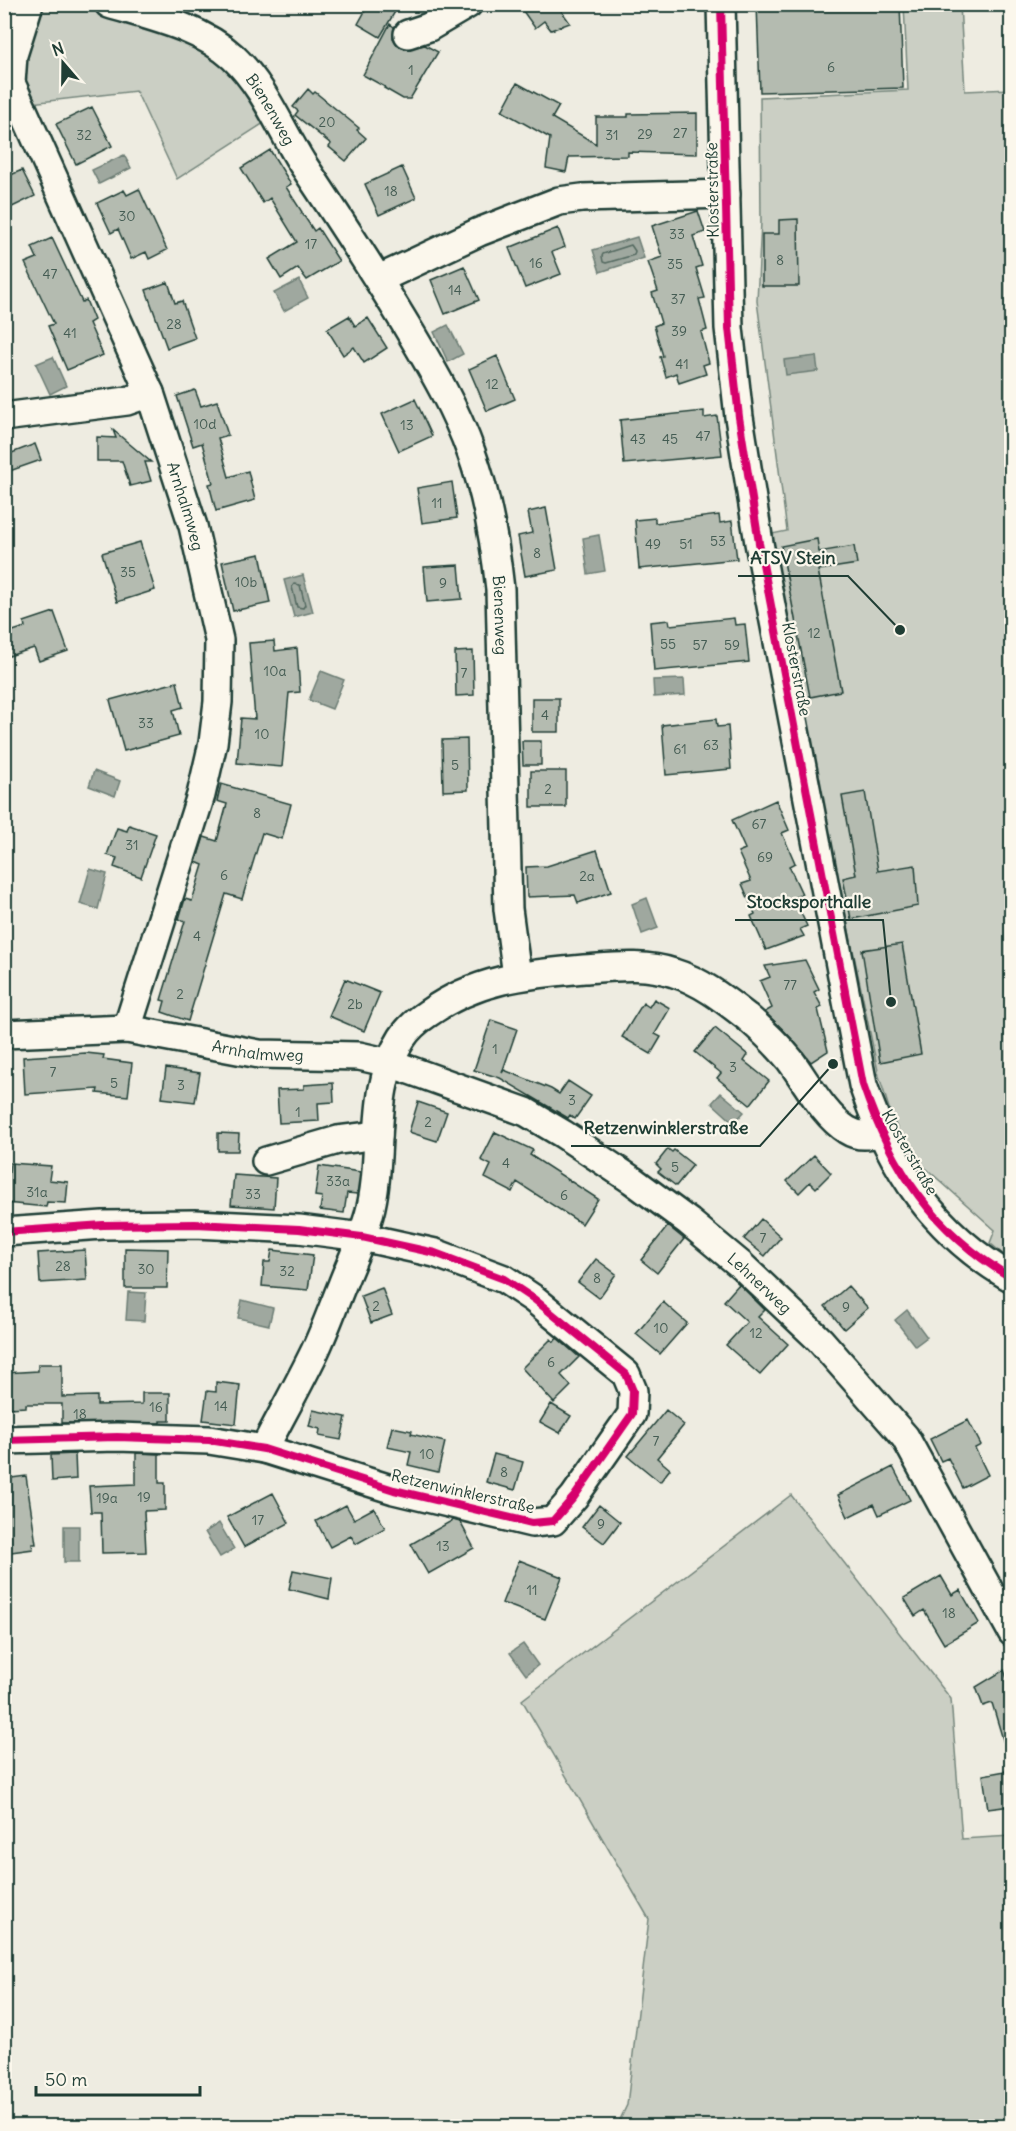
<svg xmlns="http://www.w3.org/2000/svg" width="1016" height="2131" viewBox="0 0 1016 2131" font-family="Delius,sans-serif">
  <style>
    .green { fill: #cbcfc4; stroke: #75867c; stroke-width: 1.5 }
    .water { fill: #9fa89f; stroke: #6c7d74; stroke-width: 1.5 }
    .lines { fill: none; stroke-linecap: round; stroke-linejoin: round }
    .shore { stroke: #52685f; stroke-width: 1.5 }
    .building { fill: #b4bbb0; stroke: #1f3d34; stroke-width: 1.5 }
    .minor-casing { stroke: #1f3d34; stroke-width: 32 }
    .minor { stroke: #fbf7ec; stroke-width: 27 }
    .cycleway-casing { stroke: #fbf7ec; stroke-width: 11 }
    .cycleway { stroke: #d6006c; stroke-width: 8 }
    .labels { text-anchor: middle; stroke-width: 4.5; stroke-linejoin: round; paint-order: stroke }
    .number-label { font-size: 14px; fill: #445c53 }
    .street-label { font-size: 16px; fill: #1f3d34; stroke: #fbf7ec }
    .leader { fill: none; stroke: #1f3d34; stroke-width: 2 }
    .callout-dot { fill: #1f3d34; stroke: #fbf7ec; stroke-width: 2 }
    .callout-label { font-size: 18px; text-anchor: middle; font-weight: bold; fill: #1f3d34; stroke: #fbf7ec; stroke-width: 4.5; stroke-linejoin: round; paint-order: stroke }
  </style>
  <rect width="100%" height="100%" fill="#eeece1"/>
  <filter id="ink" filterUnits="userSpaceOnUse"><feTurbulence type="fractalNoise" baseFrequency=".0167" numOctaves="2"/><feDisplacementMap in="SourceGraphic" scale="12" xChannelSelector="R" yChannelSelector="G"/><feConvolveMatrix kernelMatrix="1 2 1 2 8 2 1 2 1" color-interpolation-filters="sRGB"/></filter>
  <g filter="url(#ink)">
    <!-- green -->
    <path class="green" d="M904,4L960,5L965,91L1011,89V1261L990,1243L995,1230L910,1154L892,1118L879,1076L767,535L787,531L757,301L761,222L760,97L908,90Z
      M48,5H85L178,31L199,41L235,76L264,123L177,179L136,91L31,103C29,99 25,95 24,91C14,69 29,19 48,5Z
      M791,1495L951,1699L962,1839L1011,1836V2126H617L627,2105L649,1919L522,1700Z"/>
    <!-- water -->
    <path class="water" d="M124,155L131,168L99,184L92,170Z
      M637,237L644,258L600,272L593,250Z
      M299,280L308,298L284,311L274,293Z
      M448,325L463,354L448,362L434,332Z
      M816,356L818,371L786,375L784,360Z
      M53,357L66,386L50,394L36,364Z
      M599,535L605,571L588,574L583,538Z
      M303,575L313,612L294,617L284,580Z
      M321,671L344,680L332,709L309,700Z
      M684,679L685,695L654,697L653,680Z
      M94,771L120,781L115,796L89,786Z
      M90,869L107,874L98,909L80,904Z
      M647,898L658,928L642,934L632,904Z
      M721,1093L744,1112L734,1123L712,1103Z
      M128,1292L146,1293L144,1321L126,1320Z
      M242,1300L273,1308L269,1325L238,1318Z
      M907,1310L927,1337L915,1346L895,1320Z
      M219,1523L234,1549L220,1557L205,1532Z
      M64,1526H79V1562H64Z
      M523,1644L538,1665L526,1675L510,1653Z"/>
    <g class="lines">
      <!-- shore -->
      <path class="shore" d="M631,245L635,251L634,255L606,263L603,262L602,256L603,254Z
        M294,584L300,585L305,605L303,608L297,607L292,587Z"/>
    </g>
    <!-- building -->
    <path class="building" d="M369,4H386L396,10L380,37L358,24Z
      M518,4H566L560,9L570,23L551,30L544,21L535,28Z
      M757,4H900L903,88L760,92Z
      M390,24L394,27L393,38L398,46L405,49L425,45L438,52L410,99H403L384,88L385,87L363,75Z
      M517,83L559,106L552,118L596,144V117H628V114L697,113V154L628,152V156L569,157L566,172L546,168L550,138L502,111Z
      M308,89L313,94L315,92L359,128L357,130L366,138L346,161L329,147L331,144L295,115L298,111L293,107Z
      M92,107L112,146L76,164L56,124Z
      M270,150L291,184L286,187L302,212L301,214L302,213L314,231L318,228L339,261L307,280L298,268L281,279L269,259L297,242L270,198L263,203L241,168Z
      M402,167L416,198L379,215L365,184Z
      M22,170L35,196L4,211V178Z
      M139,189L167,250L149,259L146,252L131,259L118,229L111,233L97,203L124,190L127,195Z
      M698,211L705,232L693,236L702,266L696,268L705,298L699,299L707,330L701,332L709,363L703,365L706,374L679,383L676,373L666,377L660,357L663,356L654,326L661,323L652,293L658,291L648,262L662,257L652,226Z
      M798,219L799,286H762V234H779V220Z
      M558,228L565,247L552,252L561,274L525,288L509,248Z
      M52,238L82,302L86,300L94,320L89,323L103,355L67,370L48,326L54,324L25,263L37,258L32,247Z
      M464,266L479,300L445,314L431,280Z
      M168,282L175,303L182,301L195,338L167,348L146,290Z
      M349,316L355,326L368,318L387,348L364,363L354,347L343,355L327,329Z
      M497,356L515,399L487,411L469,369Z
      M195,390L201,406L217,401L228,435L218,438L229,477L248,471L255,500L216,511L209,484L213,483L202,443L193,446L177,396Z
      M415,399L432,436L399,451L382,414Z
      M704,411V418L717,416L722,455L624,464L620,420Z
      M113,430L151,462H145L151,481L130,486L122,461H97V437L116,438Z
      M35,444L41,460L4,473V456Z
      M452,482L457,518L422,523L417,488Z
      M546,508L557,570L525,576L518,536L532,533L528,512Z
      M719,515L720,523L732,521L737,559L639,569L635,520L655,518V523Z
      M817,539L819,552L854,546L857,564L818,570L841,691L810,697L781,546Z
      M140,542L155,590L117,602L102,553Z
      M260,554L270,603L233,611L222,562Z
      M459,565L462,599L427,602L424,567Z
      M54,612L68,651L39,661L34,648L9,656L4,643V634L25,627L24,622Z
      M734,618L735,625L745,624L749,662L654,671L650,622L669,620L670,625Z
      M274,641L275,651L297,648L300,692L289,693L282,767L237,763L241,718L255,719L249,643Z
      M473,651L474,695L456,696L455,652Z
      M177,682L183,707L173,710L179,736L124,751L110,700Z
      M532,698H559V732H532Z
      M716,719L717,727L728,726L731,769L666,775L662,725Z
      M467,739L468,790L443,791L442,740Z
      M522,741H541V765H523Z
      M531,771H566V807H531Z
      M221,784L291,804L282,839L262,833L242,899L226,894L188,1021L162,1012L165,1001L161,1000L185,921L179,919L185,899L192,901L203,865L196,862L204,837L217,841L227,804L217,801Z
      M865,792L878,871L915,865L918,906L851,919L843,878L856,875L842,796Z
      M776,800L789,830L782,833L795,863L789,866L802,894L794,898L807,926L800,929L804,936L766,950L751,916L755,914L742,884L751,881L738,852L745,849L732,820Z
      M129,825L156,834L141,877L114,867L117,858L107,855L117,828L127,831Z
      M597,850L611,892L578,903L575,895L527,897L526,867L547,866Z
      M902,944L921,1054L880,1062L862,950Z
      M805,960L819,989L814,992L822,1007L818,1009L828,1051L811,1062L791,1038L765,1012L772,1008L760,981L770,977L765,966Z
      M345,979L380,993L364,1031L329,1016Z
      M654,999L670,1008L655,1034L661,1037L651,1054L622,1037L643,1003L649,1007Z
      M491,1020L517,1029L502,1073L504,1070L551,1089L559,1094L568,1081L591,1096L575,1119L570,1115L568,1118L500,1078L474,1070Z
      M715,1028L748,1055L744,1061L769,1081L750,1105L717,1078L721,1073L695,1052Z
      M86,1053L104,1055L103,1059L132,1063L128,1096L97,1093L98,1089L25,1094L23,1057Z
      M166,1068L200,1073L195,1102L162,1098Z
      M333,1083L334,1102L318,1103L319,1121L279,1123L277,1090L304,1089V1085Z
      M418,1102L447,1112L437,1141L409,1132Z
      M495,1132L533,1150L530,1155L598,1199L582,1224L517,1182L512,1192L485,1178L491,1165L481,1160Z
      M218,1133L239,1134L238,1151H218Z
      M668,1149L672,1152L674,1150L693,1165L676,1186L658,1172L661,1169L656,1164Z
      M814,1155L831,1173L816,1188L810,1182L799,1193L787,1181Z
      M10,1163L51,1166L49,1180L68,1182L66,1203L47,1202L46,1207L6,1203Z
      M319,1166L360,1172L357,1194L347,1193L344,1213L320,1210L322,1197L315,1196Z
      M234,1175L276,1178L274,1208L231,1205Z
      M761,1219L781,1237L765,1256L744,1239Z
      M668,1226L684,1239L657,1273L641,1260Z
      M125,1248L168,1249L167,1288H125Z
      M85,1250L87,1280L40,1283L38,1253Z
      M272,1250L313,1255L308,1290L262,1286L264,1262H270Z
      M596,1259L616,1274L599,1298L578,1282Z
      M739,1284L765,1310L758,1317L788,1344L760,1375L726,1345L747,1322L724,1301Z
      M848,1286L868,1308L844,1329L825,1306Z
      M382,1288L392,1315L371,1323L361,1296Z
      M663,1302L687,1323L660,1354L636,1334Z
      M557,1338L579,1357L561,1375L571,1386L554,1403L522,1368L551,1339L554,1342Z
      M38,1364H62V1397L97,1396V1405L142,1404V1393H170V1421H160V1423H62V1404H26V1407L9,1408V1396H4V1373L38,1371Z
      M216,1382L240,1385L236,1424L203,1420L207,1391L216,1392Z
      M551,1404L571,1416L560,1433L540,1422Z
      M313,1410L346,1417L341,1440L319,1436L320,1429L309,1426Z
      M666,1410L684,1425L657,1458L670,1469L660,1482L628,1456Z
      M968,1420L981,1445L975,1448L988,1475L963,1488L948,1458L941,1461L930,1439Z
      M392,1427L412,1431L411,1434L445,1442L438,1472L408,1465L411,1452L387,1447Z
      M136,1453L159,1454V1483H165V1510L144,1511L146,1552L102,1553L101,1512H91L89,1486L136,1484Z
      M75,1454L76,1479L52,1481L51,1455Z
      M494,1454L523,1462L515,1490L486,1482Z
      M893,1467L910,1500L879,1515L874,1504L848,1517L838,1495Z
      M26,1476L36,1544H32L33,1549L4,1553V1479Z
      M273,1493L289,1523L244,1547L227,1517Z
      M346,1505L354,1519L374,1508L385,1528L356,1544L351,1536L330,1547L316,1521Z
      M599,1505L620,1522L604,1543L582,1527Z
      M453,1520L460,1522L474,1548L428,1574L411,1544Z
      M519,1560L562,1577L545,1619L502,1603Z
      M293,1570L332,1578L329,1599L289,1589Z
      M941,1576L952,1595L960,1590L979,1623L944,1644L924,1610L915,1616L904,1598Z
      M1004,1670L1011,1689V1752L1007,1753L992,1703L983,1706L976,1687Z
      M1011,1770V1806L988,1809L983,1775Z"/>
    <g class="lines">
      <!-- minor casing -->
      <g class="minor-casing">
        <g id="minor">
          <path id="s1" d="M29,4L13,55L11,83L150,393L193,526L219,640L218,702L213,743L201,795L127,1029"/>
          <path id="s2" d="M109,4C152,17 200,27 233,57C264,86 280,128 302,163C340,220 377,276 412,335C434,372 456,410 471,452C487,495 495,543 500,589L508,909L517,976"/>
          <path d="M721,4L729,328L739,417L759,543L863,1085C891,1168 934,1233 1012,1278"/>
          <path d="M408,34L429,27L468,4"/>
          <path d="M379,279L479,232L559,201L582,198L726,194"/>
          <path d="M4,417L127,401L150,393"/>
          <path id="s3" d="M4,1034L127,1029L259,1054L359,1056L390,1063L526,1112L563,1134L632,1180L689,1222L742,1266L820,1340L905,1437L1012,1632"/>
          <path d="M266,1161L338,1140L378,1135"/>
          <path d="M4,1232L103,1225L195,1224L299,1229L362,1237L435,1253L504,1279L534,1299L626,1374L633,1391L632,1414L574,1497L553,1521L532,1523L394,1490L264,1449L209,1440L117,1437L4,1440"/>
          <path d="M264,1449C281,1416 299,1384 315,1351C325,1330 333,1307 342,1285C351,1262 362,1239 369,1215C385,1157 368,1091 402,1038C408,1029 418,1020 427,1014C476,979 526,974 584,969C614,967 645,963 674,973C701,981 725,1000 747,1017C762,1030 777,1044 790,1060C806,1081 824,1116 847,1130C858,1137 869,1136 880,1132"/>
        </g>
      </g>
      <!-- minor -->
      <use href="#minor" class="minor"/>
      <!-- cycleway casing -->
      <g class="cycleway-casing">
        <path id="cycleway" d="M721,4L729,328L739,417L759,543L863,1085C891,1168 934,1233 1012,1278
          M4,1232L103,1225L195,1224L299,1229L362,1237L435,1253L504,1279L534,1299L626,1374L633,1391L632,1414L574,1497L553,1521L532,1523L394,1490L264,1449L209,1440L117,1437L4,1440"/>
      </g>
      <!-- cycleway -->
      <use href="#cycleway" class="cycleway"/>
    </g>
  </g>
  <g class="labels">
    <!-- number labels -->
    <g class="number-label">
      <text x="831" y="72">6</text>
      <text x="411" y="75">1</text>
      <text x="327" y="127">20</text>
      <text x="680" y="138">27</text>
      <text x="645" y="139">29</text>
      <text x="84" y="140">32</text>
      <text x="612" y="140">31</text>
      <text x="391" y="196">18</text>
      <text x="127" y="221">30</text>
      <text x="677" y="239">33</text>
      <text x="311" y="249">17</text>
      <text x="780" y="265">8</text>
      <text x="536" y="268">16</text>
      <text x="675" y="269">35</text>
      <text x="50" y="279">47</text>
      <text x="455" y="295">14</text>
      <text x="678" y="304">37</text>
      <text x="174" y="329">28</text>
      <text x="679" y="336">39</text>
      <text x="70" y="338">41</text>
      <text x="682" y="369">41</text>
      <text x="492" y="389">12</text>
      <text x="205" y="429">10d</text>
      <text x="407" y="430">13</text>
      <text x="703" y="441">47</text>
      <text x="638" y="444">43</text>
      <text x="670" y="444">45</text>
      <text x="437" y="508">11</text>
      <text x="718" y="546">53</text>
      <text x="653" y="549">49</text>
      <text x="686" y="549">51</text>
      <text x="537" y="558">8</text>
      <text x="128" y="577">35</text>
      <text x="246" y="587">10b</text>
      <text x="443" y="588">9</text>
      <text x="814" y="638">12</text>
      <text x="668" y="649">55</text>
      <text x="700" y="650">57</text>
      <text x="732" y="650">59</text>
      <text x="275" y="676">10a</text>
      <text x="464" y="678">7</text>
      <text x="545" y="720">4</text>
      <text x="146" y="728">33</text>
      <text x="262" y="739">10</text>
      <text x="711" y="750">63</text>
      <text x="680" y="754">61</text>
      <text x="455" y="770">5</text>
      <text x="548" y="794">2</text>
      <text x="257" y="818">8</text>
      <text x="759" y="829">67</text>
      <text x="132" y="850">31</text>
      <text x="765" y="862">69</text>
      <text x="224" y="880">6</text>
      <text x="587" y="881">2a</text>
      <text x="197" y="941">4</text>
      <text x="790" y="990">77</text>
      <text x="180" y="999">2</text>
      <text x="355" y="1009">2b</text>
      <text x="495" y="1054">1</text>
      <text x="733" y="1072">3</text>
      <text x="53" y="1077">7</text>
      <text x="114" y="1088">5</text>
      <text x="181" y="1090">3</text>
      <text x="572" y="1105">3</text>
      <text x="298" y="1117">1</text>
      <text x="428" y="1127">2</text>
      <text x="506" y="1168">4</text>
      <text x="675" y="1172">5</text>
      <text x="338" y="1186">33a</text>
      <text x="37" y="1197">31a</text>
      <text x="253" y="1199">33</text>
      <text x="564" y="1200">6</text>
      <text x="763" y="1243">7</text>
      <text x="63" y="1271">28</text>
      <text x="146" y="1274">30</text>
      <text x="287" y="1276">32</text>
      <text x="597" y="1283">8</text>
      <text x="376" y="1311">2</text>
      <text x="846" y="1312">9</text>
      <text x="661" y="1333">10</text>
      <text x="756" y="1338">12</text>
      <text x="551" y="1367">6</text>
      <text x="221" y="1411">14</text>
      <text x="156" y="1412">16</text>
      <text x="80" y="1419">18</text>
      <text x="656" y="1446">7</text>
      <text x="427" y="1459">10</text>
      <text x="504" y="1477">8</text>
      <text x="144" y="1502">19</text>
      <text x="107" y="1503">19a</text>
      <text x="258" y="1525">17</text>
      <text x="601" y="1529">9</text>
      <text x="443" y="1551">13</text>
      <text x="532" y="1595">11</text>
      <text x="949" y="1618">18</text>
    </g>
    <!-- street labels -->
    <g class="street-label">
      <text dy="6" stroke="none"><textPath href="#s2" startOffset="201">Bienenweg</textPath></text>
      <text transform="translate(712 190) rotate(-91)" y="6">Klosterstraße</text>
      <text dy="6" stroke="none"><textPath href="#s1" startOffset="540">Arnhalmweg</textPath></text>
      <text dy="6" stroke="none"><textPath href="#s2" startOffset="765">Bienenweg</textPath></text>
      <text transform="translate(797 669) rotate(79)" y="6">Klosterstraße</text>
      <text dy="6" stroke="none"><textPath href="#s3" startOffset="256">Arnhalmweg</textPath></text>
      <text transform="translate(910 1152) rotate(60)" y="6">Klosterstraße</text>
      <text dy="6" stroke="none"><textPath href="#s3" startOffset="824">Lehnerweg</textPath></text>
      <text transform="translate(463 1491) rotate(13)" y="6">Retzenwinklerstraße</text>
    </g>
  </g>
  <!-- callouts -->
  <path class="leader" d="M900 630L848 576H738M891 1002L883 920H735M833 1064L760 1146H571"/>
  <g class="callout-dot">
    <circle cx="900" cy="630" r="6"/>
    <circle cx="891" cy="1002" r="6"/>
    <circle cx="833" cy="1064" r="6"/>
  </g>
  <g class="callout-label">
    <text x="793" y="564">ATSV Stein</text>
    <text x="809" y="908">Stocksporthalle</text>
    <text x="666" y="1134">Retzenwinklerstraße</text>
  </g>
  <!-- margin -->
  <rect width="1016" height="2131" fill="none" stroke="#fbf7ec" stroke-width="24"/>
  <rect x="12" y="12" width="992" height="2107" fill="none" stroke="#1f3d34" stroke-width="2" filter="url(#ink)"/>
  <!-- north arrow -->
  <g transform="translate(63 63) rotate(340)" stroke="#fbf7ec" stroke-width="4.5" paint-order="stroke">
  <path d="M0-4.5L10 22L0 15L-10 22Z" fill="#1f3d34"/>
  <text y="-9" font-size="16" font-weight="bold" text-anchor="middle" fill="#1f3d34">N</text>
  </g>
  <!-- scale -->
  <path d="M36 2086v9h164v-9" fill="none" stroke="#1f3d34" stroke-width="3"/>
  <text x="45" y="2086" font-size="18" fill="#1f3d34" stroke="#fbf7ec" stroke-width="4.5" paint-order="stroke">50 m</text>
</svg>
